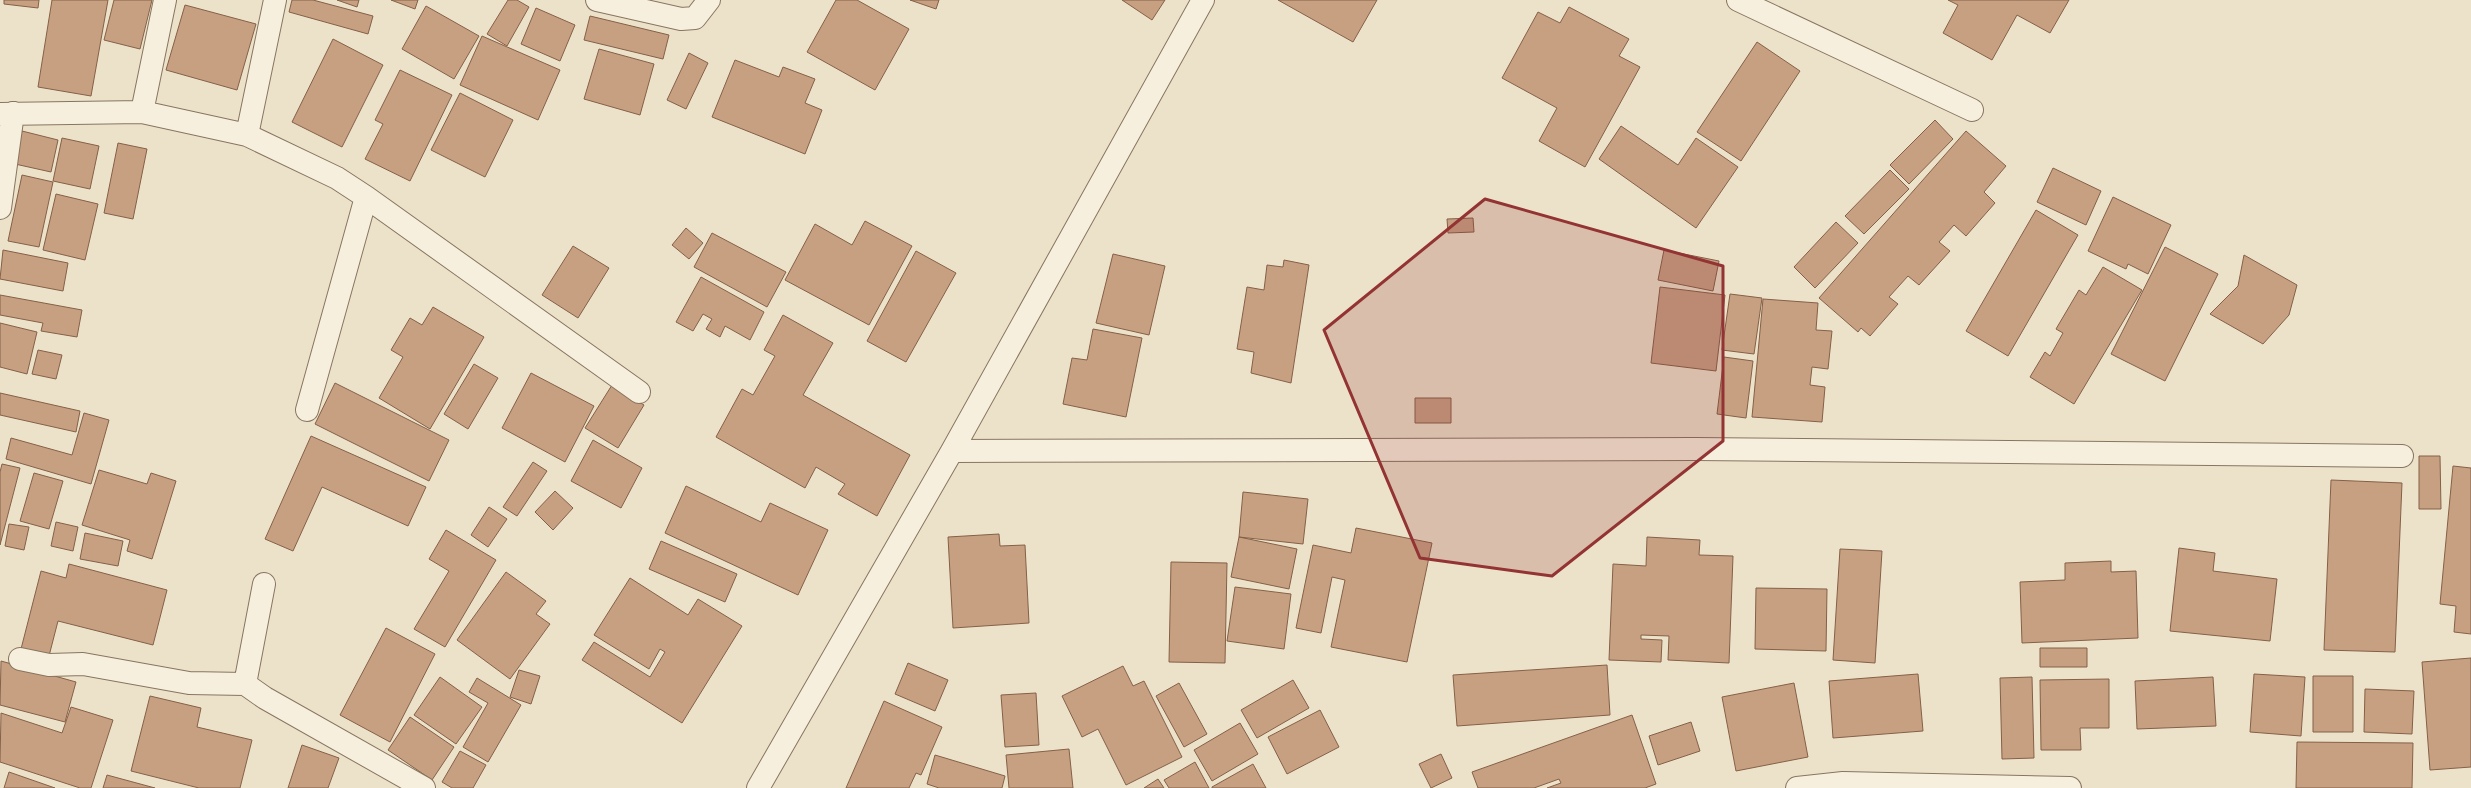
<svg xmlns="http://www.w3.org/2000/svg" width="2471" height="788" viewBox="0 0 2471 788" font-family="'Times New Roman',serif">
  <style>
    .building { fill: #c7a082; stroke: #856047 }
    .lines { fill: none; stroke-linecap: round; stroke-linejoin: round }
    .street-casing { stroke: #88755f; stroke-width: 24 }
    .street { stroke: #f7efdd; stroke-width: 22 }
    .marked { fill: #933333; fill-opacity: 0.2; stroke: #933333; stroke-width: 3; stroke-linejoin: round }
  </style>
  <rect width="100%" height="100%" fill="#ece2ca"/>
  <!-- building -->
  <path class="building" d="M4,0H39L38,8L4,4Z
    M52,0H108L91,96L38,87Z
    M114,0H152L140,49L104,40Z
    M292,0H313L373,16L368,34L289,12Z
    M337,0H359L357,7Z
    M391,0H418L415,9Z
    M508,0H517L529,7L507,46L487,34Z
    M836,0H857L909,29L875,90L807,52Z
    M910,0H939L936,9Z
    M1122,0H1165L1152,20Z
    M1278,0H1377L1353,42Z
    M1948,0H2069L2050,33L2017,15L1992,60L1943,33L1958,5Z
    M185,5L256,24L237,90L166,70Z
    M426,6L479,36L454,79L402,49Z
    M1569,7L1629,39L1619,56L1640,67L1585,167L1539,141L1557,108L1502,78L1538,12L1560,23Z
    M536,8L575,25L560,61L521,44Z
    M590,16L669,35L663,59L584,40Z
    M482,36L560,70L538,120L460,85Z
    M333,39L383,65L342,147L292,122Z
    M1757,42L1800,71L1741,161L1697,132Z
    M599,49L654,64L640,115L584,99Z
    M689,53L708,63L686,109L667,100Z
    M735,60L779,77L783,67L815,79L805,103L822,110L805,154L712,117Z
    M400,70L452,95L410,181L365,159L383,124L375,120Z
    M460,93L513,120L485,177L431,150Z
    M1935,120L1953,139L1909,184L1890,165Z
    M1621,126L1678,165L1696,138L1738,167L1696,228L1599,159Z
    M22,131L58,140L51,172L15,164Z
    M1966,131L2006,166L1984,192L1995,203L1966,236L1954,225L1939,242L1950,251L1919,285L1908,276L1889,297L1898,304L1870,336L1861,328L1858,332L1819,298Z
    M62,138L99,146L90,189L53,181Z
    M118,143L147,149L133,219L104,213Z
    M2053,168L2101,191L2086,225L2037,202Z
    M1890,170L1909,189L1864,234L1845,216Z
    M22,175L53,182L39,247L8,241Z
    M56,194L98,204L85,260L43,250Z
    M2113,197L2171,225L2148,274L2128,264L2126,269L2088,251Z
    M2036,210L2078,235L2008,356L1966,331Z
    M1473,218L1474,232L1448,233L1447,219Z
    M865,221L912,246L869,325L785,280L815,224L852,245Z
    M1836,222L1858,243L1815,288L1794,267Z
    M686,228L703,243L689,259L672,245Z
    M712,233L786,272L767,307L694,267Z
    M573,246L609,268L578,318L542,295Z
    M2165,247L2218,274L2165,381L2111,354Z
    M3,250L68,263L63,291L0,279Z
    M1664,250L1719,261L1713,291L1658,280Z
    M916,251L956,273L906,362L867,341Z
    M1113,254L1165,266L1149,335L1096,323Z
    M2244,255L2297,285L2289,315L2263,344L2210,314L2238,286Z
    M1284,260L1309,265L1291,383L1251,373L1254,352L1237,349L1247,287L1264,290L1267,265L1283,267Z
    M2103,267L2142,290L2074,404L2030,377L2045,352L2050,356L2063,333L2056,329L2079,290L2086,295Z
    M701,277L764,312L750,340L725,326L720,337L706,329L712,319L703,314L693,331L676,322Z
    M1660,287L1725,295L1716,371L1651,363Z
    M1730,294L1762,298L1754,354L1722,350Z
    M0,295L82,310L77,337L41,331L43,323L0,315Z
    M1763,299L1818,303L1816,330L1832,331L1828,369L1812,367L1810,385L1825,387L1822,422L1752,417Z
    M433,307L484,337L430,429L379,398L403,357L391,350L410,318L422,325Z
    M783,315L833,343L803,395L910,455L877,516L838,494L845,484L816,467L805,488L716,437L742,389L753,395L775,356L764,350Z
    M0,323L37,332L27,374L0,367Z
    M1093,329L1142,338L1126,417L1063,404L1072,358L1087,360Z
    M38,350L62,355L56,379L32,374Z
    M1724,357L1753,361L1746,418L1717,414Z
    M474,364L498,378L468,429L444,414Z
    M531,373L594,406L565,462L502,428Z
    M335,383L449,440L429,481L315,424Z
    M612,385L644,405L618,448L585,428Z
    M0,393L80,411L76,432L0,415Z
    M1415,398H1451V423H1415Z
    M84,413L109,420L91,484L6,459L11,438L72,455Z
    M311,436L426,487L408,526L322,487L293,551L265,539Z
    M593,440L642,468L621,508L571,481Z
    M2419,456H2440L2441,509H2419Z
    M533,462L547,471L517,516L503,507Z
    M2,464L20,468L0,545V472Z
    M2453,466L2471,468V634L2454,632L2456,606L2440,604Z
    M99,470L147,484L151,473L176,481L152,559L127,551L130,540L82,525Z
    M34,473L63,481L49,529L20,521Z
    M2331,480L2402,483L2395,652L2324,650Z
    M686,486L761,522L770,503L828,530L798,595L665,533Z
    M555,491L573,508L553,530L535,512Z
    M1243,492L1308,499L1303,544L1239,537Z
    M489,507L507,519L488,547L471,535Z
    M56,522L78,527L73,551L51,546Z
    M9,524L29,527L24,550L5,546Z
    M1356,528L1432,543L1407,662L1331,647L1345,580L1332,577L1321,633L1296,628L1313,545L1351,553Z
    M446,530L496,560L445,647L414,629L449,571L429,559Z
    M85,533L123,541L118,566L80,559Z
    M999,534L1000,546L1025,545L1029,623L953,628L948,537Z
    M1239,537L1297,549L1289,589L1231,577Z
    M1647,537L1700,540L1699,555L1733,556L1729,663L1668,660L1669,636L1641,635V639L1662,640L1661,662L1609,660L1613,564L1646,566Z
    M661,541L737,574L725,602L649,569Z
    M2179,548L2215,553L2213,571L2277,579L2270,641L2170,631Z
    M1840,549L1882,551L1875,663L1833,660Z
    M2111,561V572L2136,571L2138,638L2022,643L2020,582L2065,580V563Z
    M1171,562L1227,563L1225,663L1169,662Z
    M69,564L167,590L153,645L58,621L49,656L21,649L41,571L66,578Z
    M506,572L546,601L536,614L550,624L510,679L457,640Z
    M630,578L688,615L698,599L742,626L682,723L582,660L594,642L650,677L665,652L660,649L649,669L594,635Z
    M1235,587L1291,594L1284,649L1227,641Z
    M1756,588L1827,589L1826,651L1755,649Z
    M386,628L435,654L390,742L340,715Z
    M2040,648H2087V667H2040Z
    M2471,658V767L2430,770L2422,662Z
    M1,661L76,682L65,722L0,705Z
    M908,663L948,680L935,711L895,694Z
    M1607,665L1610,715L1457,726L1453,675Z
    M1123,666L1133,686L1144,681L1182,757L1126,785L1098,729L1082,737L1062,696Z
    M519,670L540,676L531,704L510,697Z
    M1918,674L1923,731L1833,738L1829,681Z
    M2254,674L2305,677L2301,736L2250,732Z
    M2313,676H2353V732H2313Z
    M440,677L482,707L456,744L414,715Z
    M2032,677L2034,758L2002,759L2000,678Z
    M2213,677L2216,726L2137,729L2135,681Z
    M477,678L521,705L488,762L463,747L488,703L469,692Z
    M2109,679V728H2080L2081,750H2041L2040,680Z
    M1293,680L1309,708L1257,738L1241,710Z
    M1179,683L1207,734L1184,747L1156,696Z
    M1794,683L1808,757L1736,771L1722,697Z
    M2365,689L2414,691L2412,734L2364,732Z
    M1036,693L1039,745L1005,747L1001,695Z
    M150,696L201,708L197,727L252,740L240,788H199L131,771Z
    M884,701L942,727L921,775L916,773L909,788H846Z
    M71,707L113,720L91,788H80L0,762L1,713L62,733Z
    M1320,710L1339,747L1287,774L1268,737Z
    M1632,715L1656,784L1645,788H1547L1561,783L1559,779L1534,788H1478L1472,772Z
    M410,717L454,747L432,780L388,750Z
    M1691,722L1700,751L1658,765L1649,736Z
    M1240,723L1258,754L1212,781L1194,750Z
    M2297,742L2413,743L2412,788H2296Z
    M302,745L339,758L328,788H288Z
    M1069,749L1073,788H1009L1006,755Z
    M460,751L486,765L473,788H452L442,782Z
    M1441,754L1452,778L1431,788L1419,764Z
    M935,755L1005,776L1002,788H939L927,784Z
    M1195,762L1209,788H1169L1164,780Z
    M1253,764L1266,788H1212V787Z
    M9,772L55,788H4Z
    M107,775L155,788H103Z
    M1158,779L1164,788H1144Z"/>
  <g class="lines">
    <!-- street casing -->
    <g class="street-casing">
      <path id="street" d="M597,0L681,19L695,18L709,0
        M1738,0L1972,110
        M142,112L165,0
        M0,114L142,112L247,135L337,178L366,197L639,392
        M247,135L275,0
        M0,208L13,113
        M307,410L366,197
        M952,451L1695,449L2402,456
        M264,584L245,684L265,698L424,788
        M20,659L49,665L83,664L189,683L245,684
        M758,788L952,451L1203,0
        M1797,788L1843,783L2070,788"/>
    </g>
    <!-- street -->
    <use href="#street" class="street"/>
  </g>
  <!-- marked area -->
  <path class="marked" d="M1485,199L1723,266V441L1552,576L1420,558L1324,330Z"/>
</svg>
